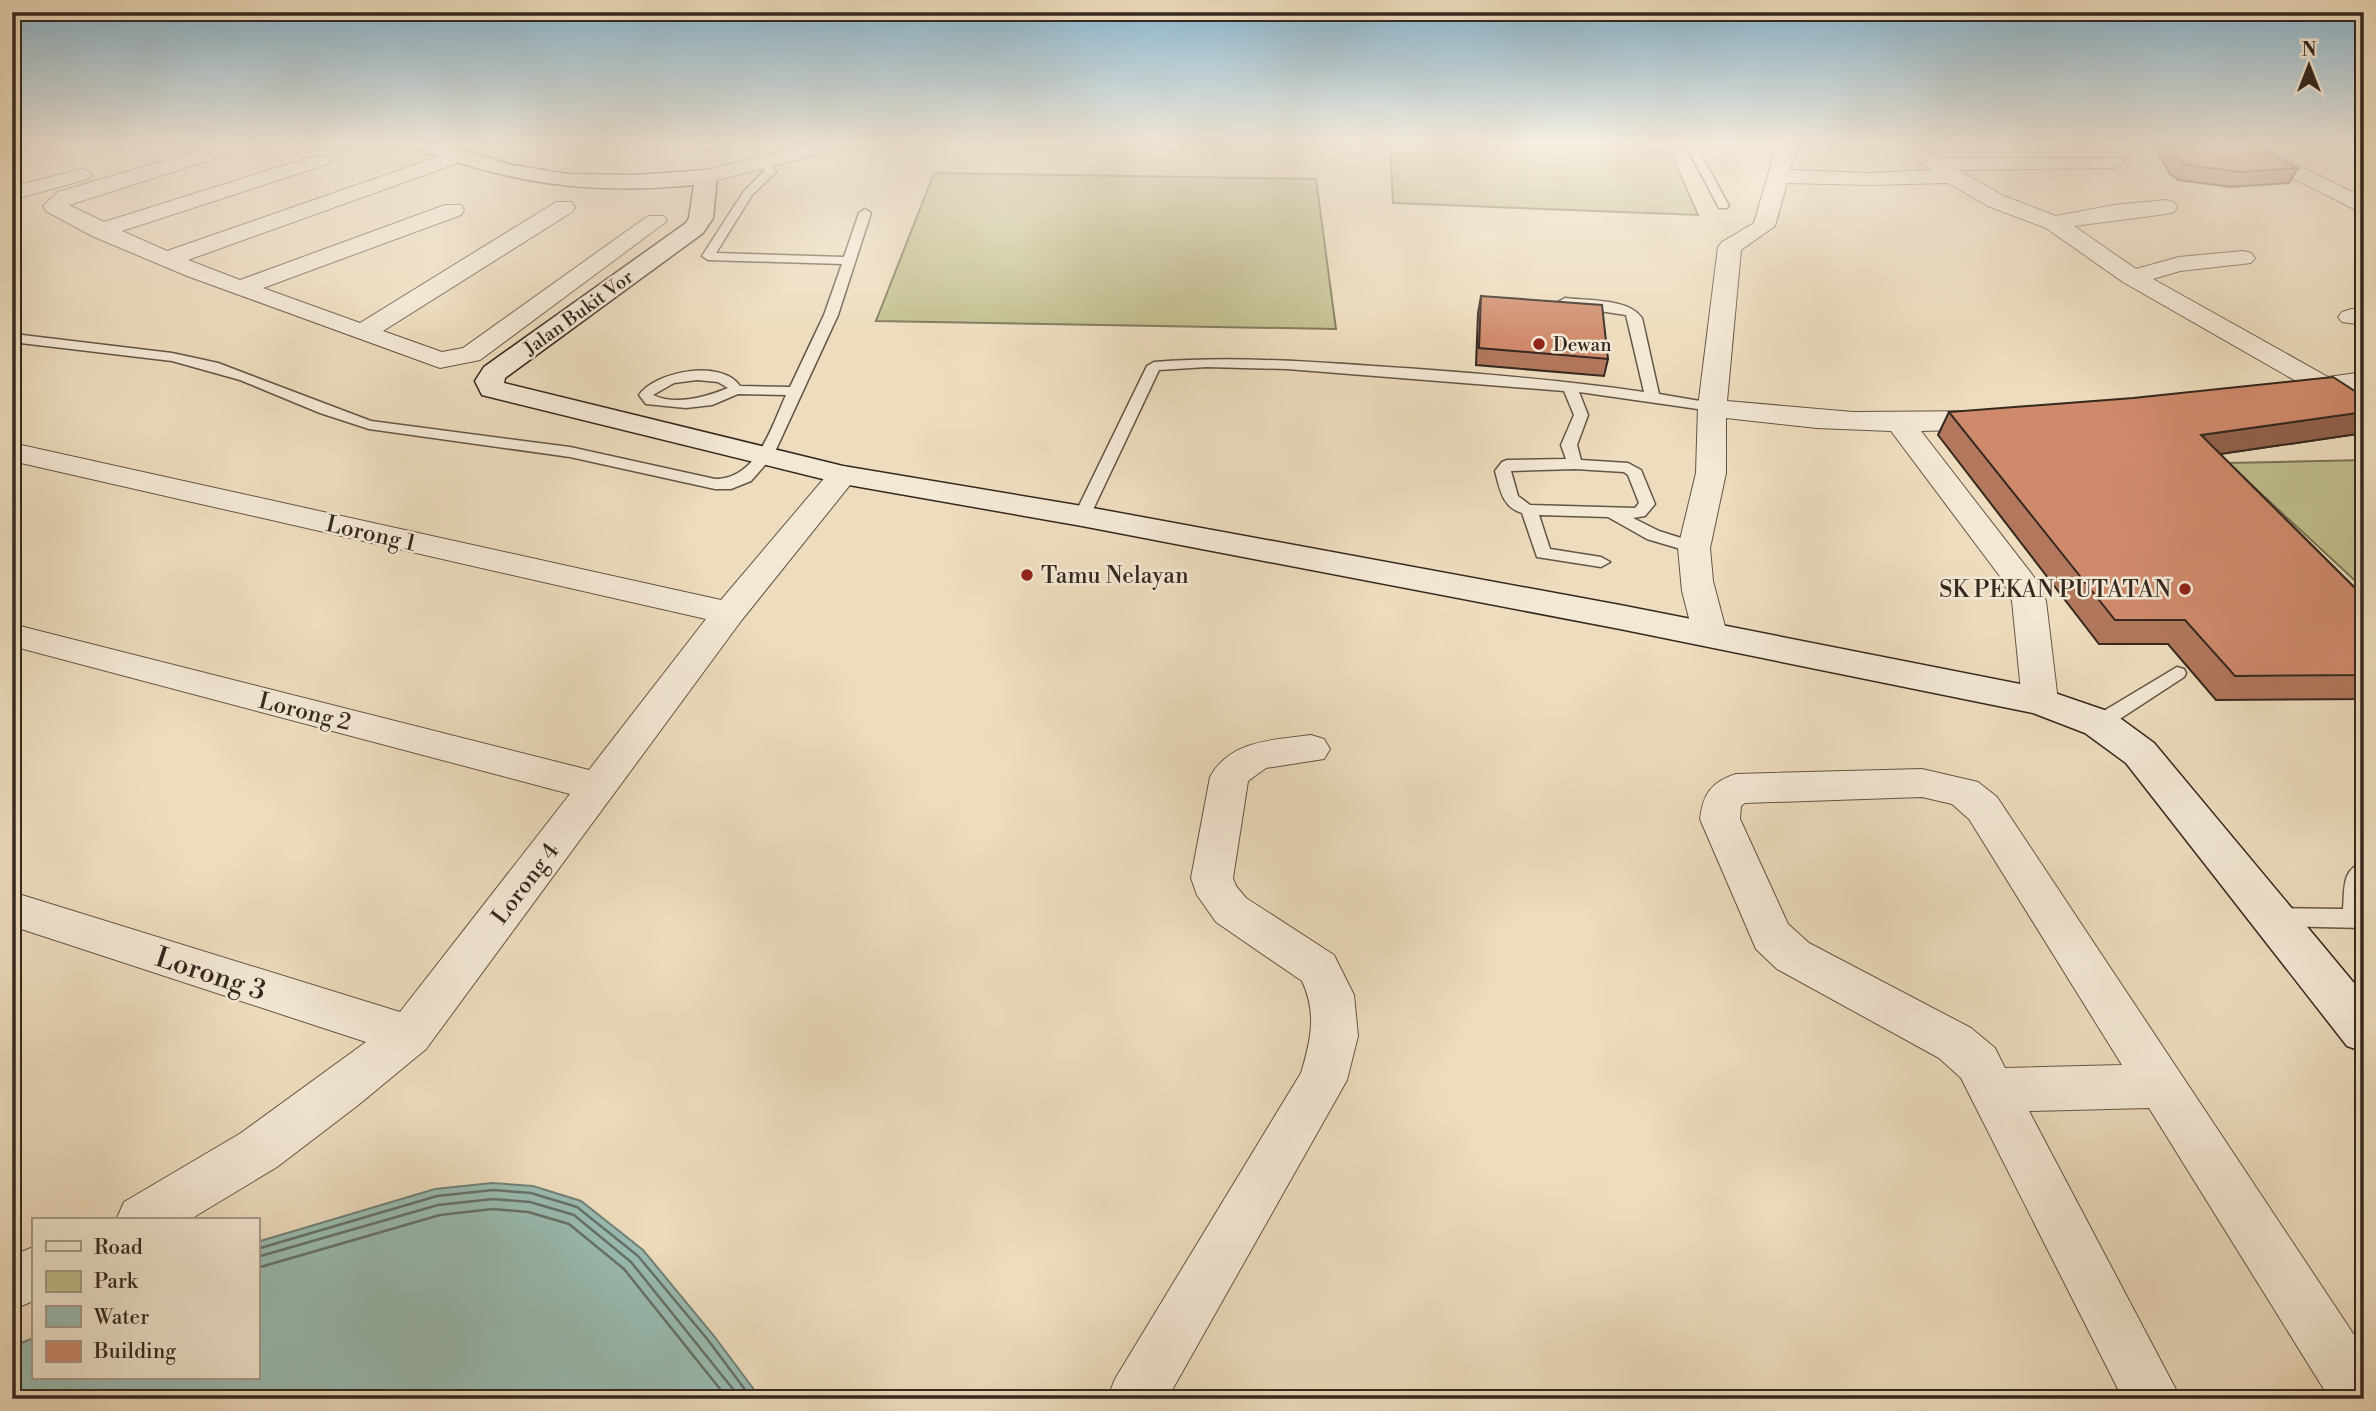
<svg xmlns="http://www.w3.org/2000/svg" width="2376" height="1411" viewBox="0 0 2376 1411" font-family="'Libre Bodoni',serif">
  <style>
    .green { fill: #c0be8c; stroke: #7a7356; stroke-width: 2 }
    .water { fill: #99bcb2; stroke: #718177; stroke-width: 2 }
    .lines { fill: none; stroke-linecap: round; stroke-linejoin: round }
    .shore { stroke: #677268; stroke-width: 2.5 }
    .lane-casing { stroke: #635546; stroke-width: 3 }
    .street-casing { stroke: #635546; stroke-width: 2 }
    .secondary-casing { stroke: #35281f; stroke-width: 3 }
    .lane { fill: #f3e8d4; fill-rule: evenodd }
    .street { fill: #f3e8d4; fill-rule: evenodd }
    .secondary { fill: #f3e8d4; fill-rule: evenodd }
    .wall { fill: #b2775c; stroke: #35281f; stroke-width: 2 }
    .shaded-wall { fill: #91614b; stroke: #35281f; stroke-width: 2 }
    .building { fill: #cf8a6b; stroke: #35281f; stroke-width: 2 }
    .poi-dot { fill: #8f2418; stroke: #f3e8d4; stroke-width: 2.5 }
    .labels { text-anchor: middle; stroke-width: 5; stroke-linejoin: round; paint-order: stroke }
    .far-street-label { font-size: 19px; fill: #35281f; stroke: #f3e8d4 }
    .far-poi-label { font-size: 19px; fill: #35281f; stroke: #f3e8d4; text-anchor: start }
    .street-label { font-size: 23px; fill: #35281f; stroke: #f3e8d4 }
    .poi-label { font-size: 23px; fill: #35281f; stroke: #f3e8d4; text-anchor: start }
    .near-street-label { font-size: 28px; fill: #35281f; stroke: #f3e8d4 }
  </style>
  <rect width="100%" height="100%" fill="#eddcbd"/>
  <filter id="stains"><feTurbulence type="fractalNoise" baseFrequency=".00286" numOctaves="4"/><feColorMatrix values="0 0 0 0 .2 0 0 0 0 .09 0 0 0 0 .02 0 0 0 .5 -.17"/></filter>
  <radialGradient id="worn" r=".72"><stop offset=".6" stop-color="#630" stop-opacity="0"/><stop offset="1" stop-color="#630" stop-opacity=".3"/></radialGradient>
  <!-- green -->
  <path class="green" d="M1390,144H1531L1669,149L1698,215L1393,203Z
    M934,173L1316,179L1336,329L876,321Z
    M2364,460V589L2228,463Z"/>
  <!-- water -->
  <path class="water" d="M492,1183L533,1186L581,1201L643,1250L714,1336L761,1399H12V1347L33,1338V1378H257V1242L435,1189Z"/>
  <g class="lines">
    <!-- shore -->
    <path class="shore" d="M257,1249L437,1196L493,1190L531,1193L577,1207L638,1256L708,1340L752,1399
      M257,1257L438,1205L493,1199L530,1202L574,1215L631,1262L741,1399
      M257,1268L440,1215L493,1209L528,1212L569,1224L624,1269L728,1399"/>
    <!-- lane casing -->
    <g class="lane-casing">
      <path id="lane" d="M1678,144H1690L1698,149L1729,206L1727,208H1719L1690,153Z
        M763,160H771L776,172L752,195L716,253L844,257L859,213L865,209L871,213L838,315L773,456L751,481L731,489H715L570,457L369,429L320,413L240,380L172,361L12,342L14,334L172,353L218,363L371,421L570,447L715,479C757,479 771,428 786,395L738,394L712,405L686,408L646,404L639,395C656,371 722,359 740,386L790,387L824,315L842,264L708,260L702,256L744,191L764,171ZM697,380L718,382L728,388C706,397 676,406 653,395L674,383Z
        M1565,298C1588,301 1628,298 1642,318L1659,394L1712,403L1719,407L1712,411L1579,392L1588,415L1577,445L1581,460L1628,463L1641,470L1655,504L1645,516L1633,518L1659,531L1700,544L1702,548L1700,552L1694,553L1647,539L1608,517L1539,515L1550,549L1601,557L1610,562L1601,567L1537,557L1522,513C1502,507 1500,489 1495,471L1502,462L1507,460L1566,459L1561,445L1574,415L1564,391L1287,369L1207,367L1159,370L1090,516L1082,521L1074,516L1147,366L1154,362C1227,356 1300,361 1373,366C1464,372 1554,379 1644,392L1626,315L1560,305L1558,302ZM1575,469L1624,472L1628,475L1639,503L1635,508L1530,505L1518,496L1511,471Z
        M2177,667L2184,669L2186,673L2184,677L2106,728H2092L2089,723L2092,718Z
        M2364,862V928L2274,926L2266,923L2263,917L2266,911L2274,908L2343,909C2345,889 2341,869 2364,862Z"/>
    </g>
    <!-- street casing -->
    <g class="street-casing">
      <path id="street" d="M220,144H251L248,148L69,205L104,222L314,156H328L331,160L328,164L122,231L167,251L452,152H466L469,156L466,160L188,260L240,280L445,205H461L464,210L461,215L263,288L360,323L556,202H572L575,207L572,212L383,331L442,352L463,348L648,216H664L667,221L480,360L440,368L187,276L92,236L46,211L43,206L58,192Z
        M697,144H717L713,150H699Z
        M813,144H847L844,148L706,183L698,182L695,177L698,172Z
        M1777,144H1797L1790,170L1869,173L1931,170L1896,144H1919L1940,158H2121L2124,162L2121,166L2114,168L1958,170L2004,196L2056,216L2114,205L2166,200L2174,202L2177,207L2174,212L2166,214L2074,226L2136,269L2179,257L2243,251L2251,253L2255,258L2251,263L2180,271L2153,279L2328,377L2364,372V388L2349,390L2364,400V421L2354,419L2318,395L2292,398L2282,396L2278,390L2282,384L2296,381L2123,282L2046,228L1988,206L1948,183L1869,185L1787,183L1775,226L1741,250L1727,401L1853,412L1994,411L2004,414L2008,420L2004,426L1994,429L1921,431L2034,577L2046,601L2058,701L2053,710L2040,714L2027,710L2022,701L2012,601L2002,579L1891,431L1817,428L1726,418V473L1710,548L1713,581L1727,634L1722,642L1710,645L1698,642L1693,634L1682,591L1678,548L1696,473L1698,407L1718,247L1722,242L1754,223Z
        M2230,144H2256L2364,198V214L2233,148Z
        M81,169L88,171L92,175L88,179L12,200V187Z
        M2351,309H2364V325L2342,322L2338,317L2342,312Z
        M12,443L721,600L832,469L843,466L854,469L858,475L741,621L426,1049L357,1106L277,1167L189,1220H116L124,1202L241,1133L366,1042L12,926V892L400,1012L570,794L12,646V624L589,770L706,619L12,461Z
        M1311,735L1324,739L1330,749L1324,759L1266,768L1248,781L1233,878L1236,886L1246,898L1334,955L1354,995L1358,1036L1347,1080L1167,1399H1107L1115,1379L1301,1073C1311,1040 1317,1013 1302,981L1216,922L1197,895L1191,878L1210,777C1230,740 1273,740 1311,735Z
        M1922,769L1978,782L1997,797L2364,1350V1399H2330L2149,1108L2029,1111L2181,1399H2123L1961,1078L1939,1058L1777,969L1756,949L1700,819C1703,794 1711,782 1736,774ZM1922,797L1952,804L1969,819L2122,1065L2005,1068L1995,1048L1971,1028L1809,943L1788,924L1740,819L1741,806L1745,803Z
        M33,1247V1301L12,1310V1256Z"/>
    </g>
    <!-- secondary casing -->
    <g class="secondary-casing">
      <path id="secondary" d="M413,144H444L512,165L568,174L637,175L706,170L714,172L717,177L713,218L703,233L505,378L504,383L843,466L1082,506L1620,605L2040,688L2113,713L2154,743L2364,995V1052L2347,1046L2126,763L2085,733L2033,713L1620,629L1082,526L843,484L482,395L475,381L484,367L686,223L689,218L694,185C586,195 518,184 416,149Z"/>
    </g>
    <!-- lane -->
    <use href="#lane" class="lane"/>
    <!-- street -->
    <use href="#street" class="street"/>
    <!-- secondary -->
    <use href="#secondary" class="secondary"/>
  </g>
  <!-- wall -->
  <path class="wall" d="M2157,144H2252L2298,168L2289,183L2231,187L2178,180L2170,174L2155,147Z
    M1481,296L1608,359L1604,376L1476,365L1478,313Z
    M1949,412L2364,433L2220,454L2364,597V699L2216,700L2168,644H2099L1938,435Z"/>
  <!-- shaded-wall -->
  <path class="shaded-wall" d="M2364,412V433L2186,459L2201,435Z"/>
  <!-- building -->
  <path class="building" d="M2169,144H2252L2298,168L2240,172L2186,165L2178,159Z
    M1481,296L1602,305L1608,359L1479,348Z
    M2333,377L2364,397V412L2201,435L2364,597V675L2235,676L2185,620H2115L1949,412L2133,398Z"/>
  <!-- sky -->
  <linearGradient id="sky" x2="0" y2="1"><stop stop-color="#88b7d2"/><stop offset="0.42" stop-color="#f7efe1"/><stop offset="1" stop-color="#f7efe1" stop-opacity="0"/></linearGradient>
  <rect width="2376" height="341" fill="url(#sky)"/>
  <!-- markers -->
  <g class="poi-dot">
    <circle cx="1539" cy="344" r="7"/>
    <circle cx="1027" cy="575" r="7"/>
    <circle cx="2185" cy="589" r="7"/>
  </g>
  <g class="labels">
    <!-- far-street labels -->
    <g class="far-street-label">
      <text transform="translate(578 312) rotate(-36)" y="7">Jalan Bukit Vor</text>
    </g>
    <!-- far-poi labels -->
    <g class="far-poi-label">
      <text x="1553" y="351">Dewan</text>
    </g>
    <!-- street labels -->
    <g class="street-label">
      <text transform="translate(371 533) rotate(13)" y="8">Lorong 1</text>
      <text transform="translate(305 711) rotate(14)" y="8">Lorong 2</text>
      <text transform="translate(525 883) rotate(-53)" y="8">Lorong 4</text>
    </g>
    <!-- poi labels -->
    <g class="poi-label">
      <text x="1041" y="583">Tamu Nelayan</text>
      <text x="2171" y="597" text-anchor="end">SK PEKAN PUTATAN</text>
    </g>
    <!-- near-street labels -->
    <g class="near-street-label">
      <text transform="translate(211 973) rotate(18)" y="10">Lorong 3</text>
    </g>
  </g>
  <!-- margin -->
  <rect width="2376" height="1411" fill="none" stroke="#eddcbd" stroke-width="42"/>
  <rect x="14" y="14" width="2348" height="1383" fill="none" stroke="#35281f" stroke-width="3.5"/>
  <rect x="21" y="21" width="2334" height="1369" fill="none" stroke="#35281f" stroke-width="2"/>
  <!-- legend -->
  <rect x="32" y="1218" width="228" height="161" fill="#f3e8d4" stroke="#a79b8c" stroke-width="2"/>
  <rect x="46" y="1241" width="35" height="10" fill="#f3e8d4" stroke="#a79b8c" stroke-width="2"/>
  <text x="94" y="1254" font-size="21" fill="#35281f">Road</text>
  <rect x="46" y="1271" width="35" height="21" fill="#c0be8c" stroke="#a79b8c" stroke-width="2"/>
  <text x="94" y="1288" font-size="21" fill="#35281f">Park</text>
  <rect x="46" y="1306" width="35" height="21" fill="#99bcb2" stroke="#a79b8c" stroke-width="2"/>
  <text x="94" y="1324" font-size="21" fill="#35281f">Water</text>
  <rect x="46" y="1341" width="35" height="21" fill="#cf8a6b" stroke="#a79b8c" stroke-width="2"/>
  <text x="94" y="1358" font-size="21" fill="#35281f">Building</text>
  <!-- north arrow -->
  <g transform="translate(2309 66)" stroke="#f3e8d4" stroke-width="5" paint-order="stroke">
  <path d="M0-5L12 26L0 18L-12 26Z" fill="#35281f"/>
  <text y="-10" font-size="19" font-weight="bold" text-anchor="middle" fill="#35281f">N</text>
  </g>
  <rect width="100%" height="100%" filter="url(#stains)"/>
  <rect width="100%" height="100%" fill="url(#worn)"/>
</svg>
